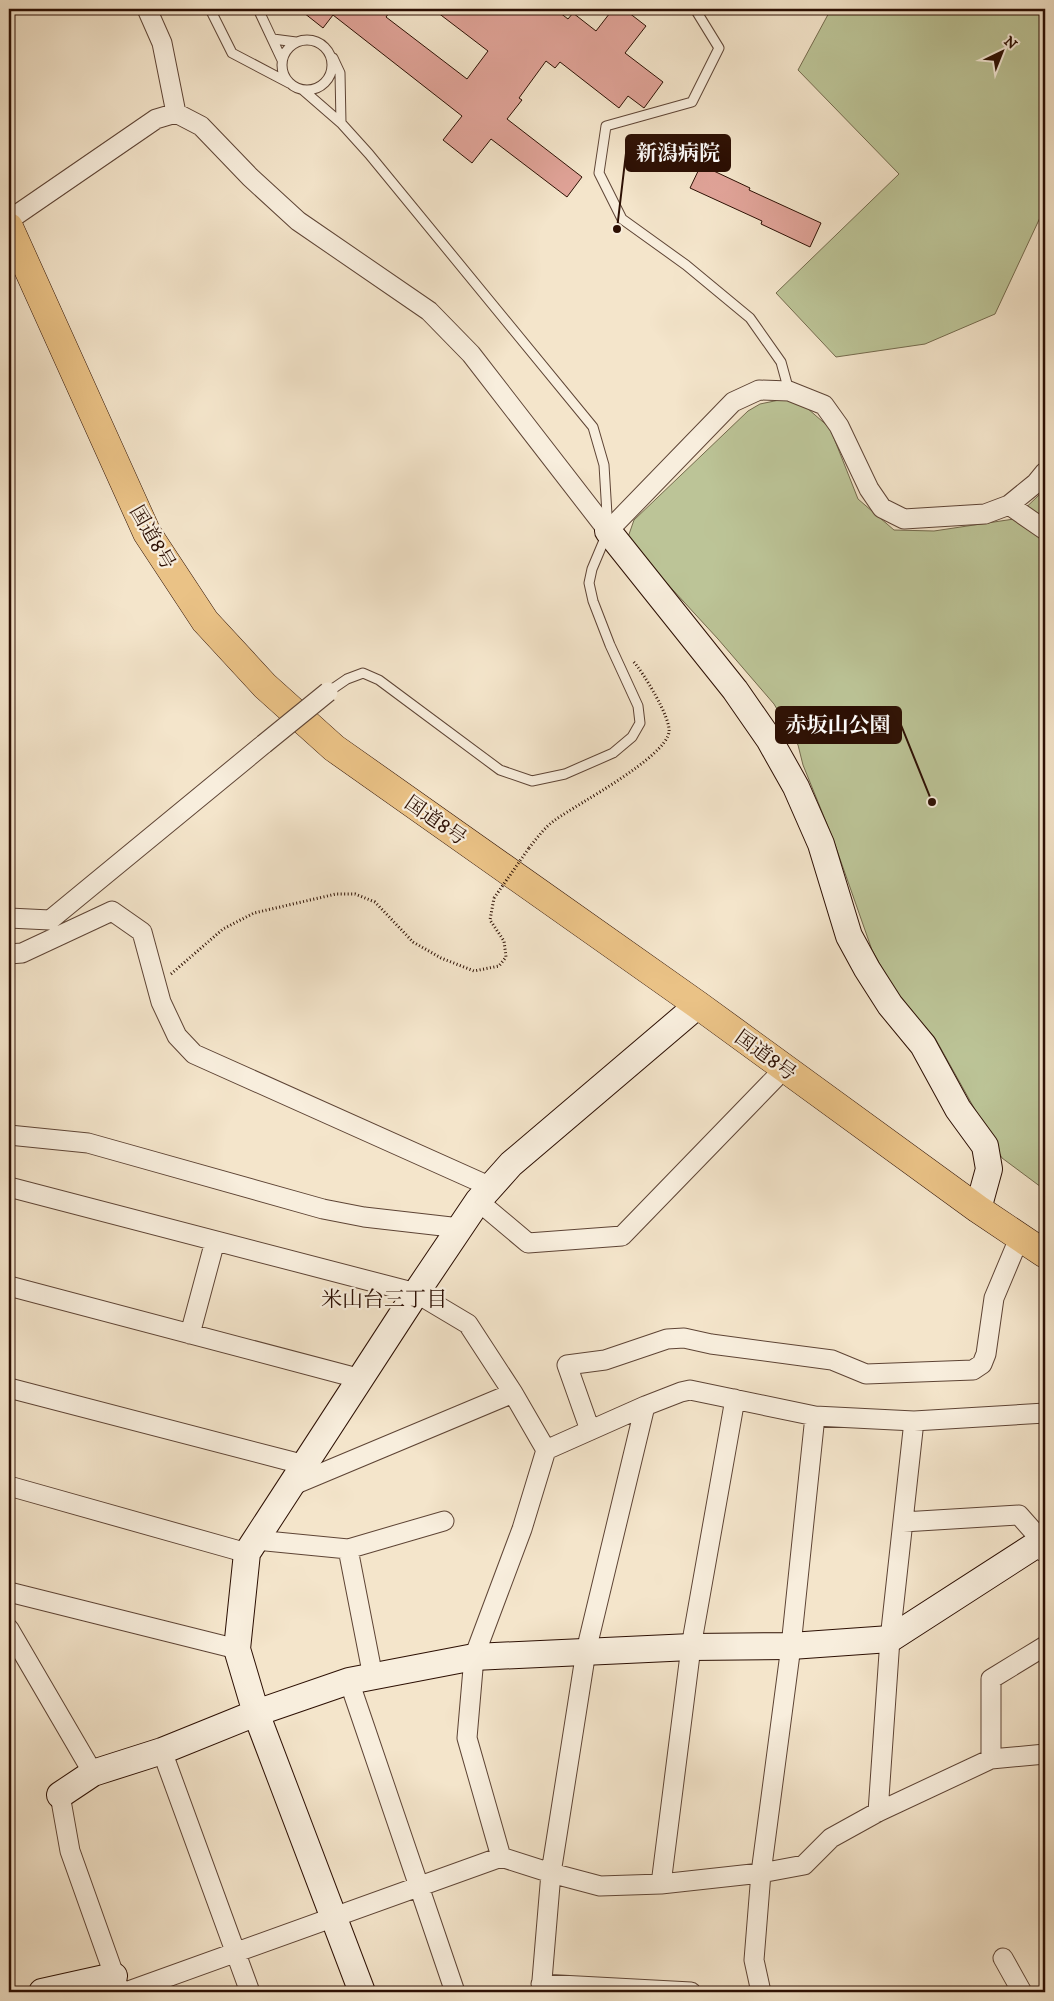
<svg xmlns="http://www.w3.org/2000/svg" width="1054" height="2001" viewBox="0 0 1054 2001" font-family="'IM FELL DW Pica','Noto Serif JP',serif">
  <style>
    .green { fill: #bcc497; stroke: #746a4d }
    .building { fill: #e0a398; stroke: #2c0f03 }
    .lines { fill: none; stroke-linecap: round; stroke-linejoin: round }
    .lane-casing { stroke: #5e4435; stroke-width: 11 }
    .street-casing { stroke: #5e4435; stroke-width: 21 }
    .secondary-casing { stroke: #2c0f03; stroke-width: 28 }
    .highway-casing { stroke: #2c0f03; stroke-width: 29 }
    .path { stroke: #2c0f03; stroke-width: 3; stroke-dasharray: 1 2.5; stroke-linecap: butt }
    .lane { stroke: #f8eedd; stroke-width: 9 }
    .street { stroke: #f8eedd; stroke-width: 19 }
    .secondary { stroke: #f8eedd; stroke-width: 26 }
    .highway { stroke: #eac286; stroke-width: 28 }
    .street-bridge-casing { stroke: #5e4435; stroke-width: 21; stroke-linecap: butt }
    .path-bridge { stroke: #2c0f03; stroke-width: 3; stroke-dasharray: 1 2.5; stroke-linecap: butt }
    .street-bridge { stroke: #f8eedd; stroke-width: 19 }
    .labels { text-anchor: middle; stroke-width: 4.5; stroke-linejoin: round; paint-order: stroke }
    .street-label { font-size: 20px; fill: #2c0f03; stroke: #f8eedd }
    .neighbourhood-label { font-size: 21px; fill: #2c0f03; stroke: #f8eedd }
    .leader { fill: none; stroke: #2c0f03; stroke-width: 2 }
    .callout-dot { fill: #2c0f03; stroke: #f8eedd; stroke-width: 2 }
    .callout { fill: #2c0f03; stroke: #2c0f03; stroke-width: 2 }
    .callout-label { font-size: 21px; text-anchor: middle; font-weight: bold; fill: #fff }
  </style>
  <rect width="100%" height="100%" fill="#f4e5cb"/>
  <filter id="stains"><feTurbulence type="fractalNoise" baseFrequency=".004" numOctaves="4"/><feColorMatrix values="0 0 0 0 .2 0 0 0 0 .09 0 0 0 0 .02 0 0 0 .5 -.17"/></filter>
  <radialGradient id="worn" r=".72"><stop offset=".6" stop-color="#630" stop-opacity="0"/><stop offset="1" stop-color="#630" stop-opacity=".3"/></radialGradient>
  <!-- green -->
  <path class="green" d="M831,9H1045V207L995,314L925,344L836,357L776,293L899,174L798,70Z
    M784,399L807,408L830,428L858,499L894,530L934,531L1014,519L1039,495H1045V1190L1002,1158L935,1038L897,995L872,950L833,839L803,765L798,745L774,704L718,639L627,540L634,520L748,411L760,404Z"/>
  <!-- building -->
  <path class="building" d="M299,9H392L386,17L467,79L488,51L433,9H555L568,19L573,13L596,31L613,9H624L646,26L625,53L663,82L644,108L628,96L619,108L560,62L555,68L546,61L519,98L522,100L507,119L582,177L567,197L491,139L472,163L443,140L462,116L333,15L323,28Z
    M701,165L750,188L749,190L821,223L810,247L761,224L762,221L690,188Z"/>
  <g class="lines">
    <!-- lane casing -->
    <g class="lane-casing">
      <path id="lane" d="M210,9L232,53L289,83
        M258,9L282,60
        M695,9L719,48L692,102L606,126L599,173L622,219L686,265L750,318L781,362L789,391
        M273,39L296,42
        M282 65a25 25 0 1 1 50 0a25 25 0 1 1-50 0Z
        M333,58L340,73L341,123
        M303,90L341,123L369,154L593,427L604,465L608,531L592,569L589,583L593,601L610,645L638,706L640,723L632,737L613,753L565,774L532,781L500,770L379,680L363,673L347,679L328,692"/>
    </g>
    <!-- street casing -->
    <g class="street-casing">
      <path id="street" d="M147,9L162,43L176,113
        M9,220L156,119L176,113L201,126L250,177L298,221L429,311L471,354L608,531L733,402L759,390L789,391L824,405L839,426L869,489L882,508L904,519L985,514L1009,505L1036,483L1045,472
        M1009,505L1045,530
        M9,918L50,920L264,744
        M9,954L22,953L112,911L142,932L161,1002L177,1036L194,1054L491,1187
        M9,1135L88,1143L323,1209L364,1217L460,1228
        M9,1187L416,1293L468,1324L513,1393L546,1450
        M478,1201L528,1243L622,1236L785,1068
        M9,1286L361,1379
        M190,1334L215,1241
        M9,1388L305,1465
        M590,1430L567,1365L605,1360L667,1339L684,1338L711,1344L832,1360L866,1374L973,1370L982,1364L986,1354L994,1298L1020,1236
        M9,1486L247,1553
        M291,1486L513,1393
        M903,1522L1019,1515L1042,1541L1045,1553
        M256,1540L348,1549L444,1521
        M348,1549L373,1677
        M9,1592L237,1649
        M9,1629L93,1773
        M349,1681L455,1992
        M162,1751L250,1992
        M991,1759L1045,1754
        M60,1795L70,1851L118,1986
        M878,1812L890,1639L914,1421
        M501,1857L467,1738L474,1657L522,1529L546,1450L645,1406L681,1392L690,1390L815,1416L914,1421L1045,1413
        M661,1884L691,1647L735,1399
        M1003,1958L1022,1992
        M541,1984L691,1992
        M126,1992L501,1857L551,1873L600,1886L661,1884L761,1873L804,1865L831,1838L878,1812L991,1759V1679L1045,1646
        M541,1992L551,1873L586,1651L645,1406
        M761,1992L754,1960L761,1873L791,1646L815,1416"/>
    </g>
    <!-- secondary casing -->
    <g class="secondary-casing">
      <path id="secondary" d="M608,531L735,690L769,739L796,787L821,844L849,936L867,969L890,1005L923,1045L958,1109L985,1146L989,1169L978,1209
        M60,1795L93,1773L162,1751L256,1713L349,1681L474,1657L691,1647L791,1646L890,1639L1045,1539
        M42,1992L114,1976
        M362,1992L256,1713L237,1649L247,1553L416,1293L478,1201L511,1164L698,1005"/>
    </g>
    <!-- highway casing -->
    <g class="highway-casing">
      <path id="highway" d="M9,227L147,533L205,621L265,686L334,748L698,1005L978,1209L1045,1254"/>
    </g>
    <!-- path -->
    <path class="path" d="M529,848C537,838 545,827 555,820C579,803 665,758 669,732C671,718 643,672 633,661
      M171,974L223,929L254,913L336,894H355L375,902L413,942L441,958L474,971L499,966L506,957L504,941L490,920L494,898"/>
    <!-- lane -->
    <use href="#lane" class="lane"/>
    <!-- street -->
    <use href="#street" class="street"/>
    <!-- secondary -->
    <use href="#secondary" class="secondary"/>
    <!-- highway -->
    <use href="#highway" class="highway"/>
    <!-- street-bridge casing -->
    <g class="street-bridge-casing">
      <path id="street-bridge" d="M264,744L328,692"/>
    </g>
    <!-- path-bridge -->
    <path class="path-bridge" d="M494,898L529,848"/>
    <!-- street-bridge -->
    <use href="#street-bridge" class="street-bridge"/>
  </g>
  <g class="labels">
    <!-- street labels -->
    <g class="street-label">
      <text transform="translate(153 537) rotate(60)" y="7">国道8号</text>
      <text transform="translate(436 820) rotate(35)" y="7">国道8号</text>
      <text transform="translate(766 1055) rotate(36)" y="7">国道8号</text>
    </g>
    <!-- neighbourhood labels -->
    <g class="neighbourhood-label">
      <text x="384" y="1306">米山台三丁目</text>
    </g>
  </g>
  <!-- callouts -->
  <path class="leader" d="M617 229L626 153M932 802L901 725"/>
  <g class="callout-dot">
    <circle cx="617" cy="229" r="5"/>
    <circle cx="932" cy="802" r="5"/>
  </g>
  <g class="callout">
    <rect x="626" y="135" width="104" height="36" rx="5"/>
    <rect x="776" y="707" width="125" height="36" rx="5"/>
  </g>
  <g class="callout-label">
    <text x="678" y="160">新潟病院</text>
    <text x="838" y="732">赤坂山公園</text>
  </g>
  <!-- margin -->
  <rect width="1054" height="2001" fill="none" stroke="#f4e5cb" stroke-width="30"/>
  <rect x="10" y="10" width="1034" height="1981" fill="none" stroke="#2c0f03" stroke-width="2.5"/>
  <rect x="15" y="15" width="1024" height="1971" fill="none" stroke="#2c0f03"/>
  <!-- north arrow -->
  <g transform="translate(1002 52) rotate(43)" stroke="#f8eedd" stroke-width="4" paint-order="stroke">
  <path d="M0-4L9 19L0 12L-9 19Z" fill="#2c0f03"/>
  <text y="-8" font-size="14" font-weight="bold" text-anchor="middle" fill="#2c0f03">N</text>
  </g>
  <rect width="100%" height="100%" filter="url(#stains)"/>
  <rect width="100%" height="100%" fill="url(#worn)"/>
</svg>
